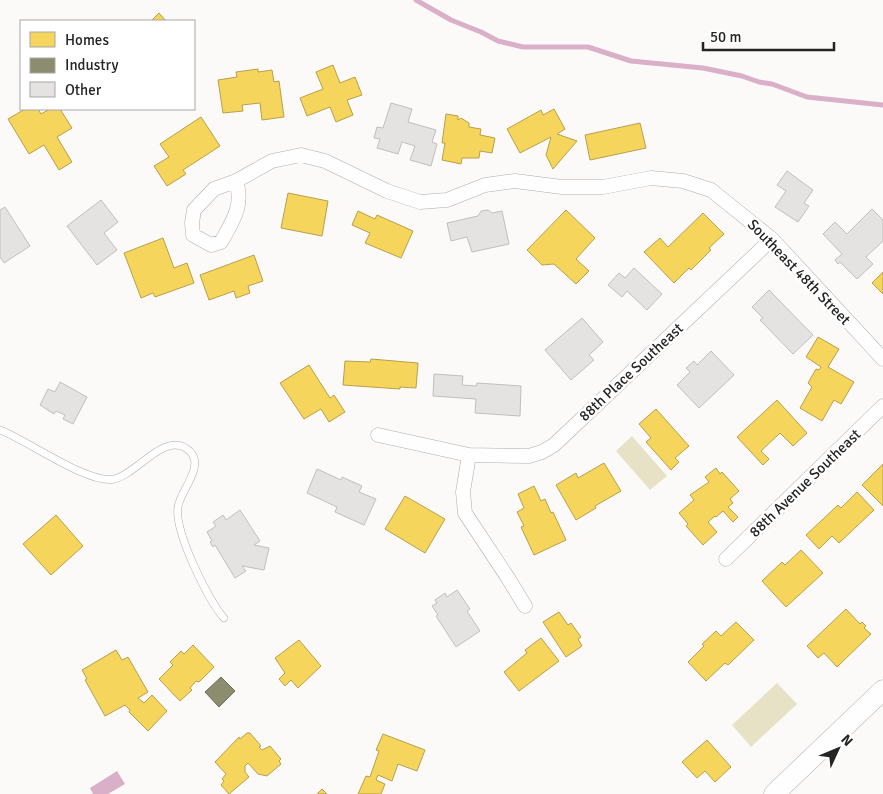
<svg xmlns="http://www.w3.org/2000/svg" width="883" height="794" viewBox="0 0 883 794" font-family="Signika,sans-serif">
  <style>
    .green { fill: #e7e1c6 }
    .water { fill: #daafc8 }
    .homes { fill: #f6d55c; stroke: #b7a04b }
    .industry { fill: #8c8c6e; stroke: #6d6d58 }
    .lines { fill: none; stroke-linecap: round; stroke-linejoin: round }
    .stream { stroke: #daafc8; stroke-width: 5 }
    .building { fill: #e5e3e2; stroke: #c0bfbe }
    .service-casing { stroke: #aeadac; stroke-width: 8 }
    .minor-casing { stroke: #aeadac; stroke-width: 15 }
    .secondary-casing { stroke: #aeadac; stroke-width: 21 }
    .service { stroke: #fffefe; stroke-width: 7 }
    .minor { stroke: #fffefe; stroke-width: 14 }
    .secondary { stroke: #fffefe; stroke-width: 20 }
    .labels { text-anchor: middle; stroke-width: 5; stroke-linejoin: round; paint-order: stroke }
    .street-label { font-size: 15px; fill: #252423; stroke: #fff }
  </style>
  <rect width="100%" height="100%" fill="#fcfaf9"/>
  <!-- green -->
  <path class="green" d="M632,436L667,476L650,490L616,451Z
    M777,683L797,704L751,747L732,725Z"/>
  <!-- water -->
  <path class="water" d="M117,771L125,784L108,794H93L90,788Z"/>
  <!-- homes -->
  <path class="homes" d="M159,13L166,21H151Z
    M333,65L340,83L355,77L362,95L347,100L353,115L336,122L330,107L307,116L300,98L323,89L316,72Z
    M258,69V72L272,70L274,82L279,81L284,117L262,120L260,103L242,105L243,111L223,113L218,80L237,77L236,72Z
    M25,109H38L41,114L50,109H60L72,128L57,137L72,162L59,170L44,145L29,154L8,119Z
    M554,109L565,129L557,134L577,141L553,169L546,155L551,137L520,153L507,129L541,110L543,115Z
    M446,114L458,116V120L461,118L469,123V127L481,129L480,135L495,138L492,153L480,151L479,158H462L461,164L442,160L445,143H442Z
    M201,117L220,146L183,170L186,174L167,186L154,166L169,157L160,144Z
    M640,123L646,148L590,160L585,135Z
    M288,193L328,201L322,236L281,228Z
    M566,210L595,238L576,259L589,271L576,284L554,264L542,265L527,250Z
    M358,211L375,219L377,215L413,231L401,258L365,243L370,233L352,225Z
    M703,213L724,234L709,248L711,250L691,270L689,268L674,283L644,252L660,238L668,247Z
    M163,238L174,268L187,263L194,283L155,297L153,293L141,298L124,253Z
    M254,255L263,281L248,286L250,293L236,298L234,291L209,300L200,275Z
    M883,272V294L872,283Z
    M818,337L839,349L828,367L854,382L841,404L834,400L822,421L800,408L812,387L808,383L816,369L819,370L821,367L806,357Z
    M371,359L418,363L416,388L400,387V389L343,385L345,361L370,362Z
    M309,365L330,398L334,395L345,412L329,422L321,409L304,419L280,383Z
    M777,400L807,433L793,446L780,433L761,451L769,459L763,465L737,437Z
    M656,409L689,446L675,458L679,462L671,470L646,442L651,438L639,424Z
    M604,463L621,491L595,506L596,508L576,520L556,485L576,473L578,478Z
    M883,464V506L862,485Z
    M716,468L720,474L722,472L739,491L730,499L733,503L728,507L738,517L733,522L723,511L716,517L715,516L708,522L717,532L703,545L686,526L688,524L679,513L694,500L690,495L709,482L705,477Z
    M534,486L541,501L545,499L551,513L553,512L566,540L534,555L521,527L524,526L517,512L524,508L518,494Z
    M857,492L874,510L839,543L832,536L819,549L806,535L838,505L841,508Z
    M405,496L445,519L425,553L385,529Z
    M56,515L83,546L51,575L23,544Z
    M801,550L823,573L786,607L762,581L782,562L785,565Z
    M846,609L860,624L862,622L866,626L864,628L871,634L837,667L824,653L818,658L807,646Z
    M559,612L568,625L571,623L581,637L578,639L582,646L566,657L543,622Z
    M736,622L754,640L728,665L725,663L706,681L688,662L704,646L702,644L716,631L721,636Z
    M541,638L559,661L519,691L504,672L527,653L525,650Z
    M299,640L321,666L298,688L291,680L285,686L279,679L285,673L275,658Z
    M193,645L214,667L199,682L196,681L190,688L192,690L180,701L159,679L173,665L170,662L181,651L184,654Z
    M116,650L122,660L128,657L148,692L138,698L144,703L152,695L167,711L148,731L129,712L130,710L125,705L105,716L85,680L87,679L82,670Z
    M247,733H250L261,746L259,747L262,750L270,746L281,759L279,761L281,764L267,776L258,774L248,763L245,766V772L249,777L229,794L221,785L224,781L222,779L226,774L215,762L239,737L240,739Z
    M383,734L425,750L417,771L398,764L392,781L378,775L376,780L385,784L381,794H358L366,776L370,777L379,751L376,750Z
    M707,740L731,767L715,782L705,771L697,778L682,762Z
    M322,789L327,794H317Z"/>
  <!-- industry -->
  <path class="industry" d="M221,677L235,691L219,707L205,692Z"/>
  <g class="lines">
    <!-- stream -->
    <path class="stream" d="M416,0L451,20L481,32L498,41L523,47H588L631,61L703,68L742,76L759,82L772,84L807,97L883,105"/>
  </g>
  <!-- building -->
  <path class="building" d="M391,103L412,109L408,122L436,130L432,142L437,144L431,166L410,160L415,146L402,142L398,154L377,148L380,139L374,138L377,127L383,128Z
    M787,171L813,190L804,203L809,206L798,222L775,207L786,191L777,185Z
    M101,200L118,222L104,233L117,250L97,265L67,226Z
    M5,207L30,246L4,263L0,257V210Z
    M872,209L883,220V241L866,257L873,264L857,279L840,262L838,264L835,260L842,254L823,234L835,222L847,234Z
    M488,210L492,213L502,211L509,244L472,252L467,237L451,241L447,223L478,216L481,211Z
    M634,268L662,294L647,310L627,291L622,297L608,285L619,273L625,278Z
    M769,290L813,335L793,354L760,320L763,318L752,307Z
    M582,318L603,342L589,355L594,360L571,380L545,350Z
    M711,351L734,375L699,408L677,385L690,372L686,368L694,361L697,365Z
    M434,374L463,376L462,385L476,386L477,383L521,386L520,416L475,413L476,399L433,396Z
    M60,382L87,397L73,424L63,419L65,415L56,411L54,414L40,405L48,389L55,392Z
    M317,469L341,480L342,477L362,486L359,492L376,499L364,525L335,512L337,507L307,493Z
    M240,510L260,541L254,545L269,548L264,570L242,566L246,571L235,578L215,545L213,547L210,542L212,541L207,532L216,526L213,522L223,515L226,520Z
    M457,590L470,609L467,611L480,631L456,647L436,616L438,615L432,606L437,603L435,600L445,593L447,597Z"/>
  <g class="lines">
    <!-- service casing -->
    <g class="service-casing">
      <path id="service" d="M0,430C27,440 89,485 114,479C136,475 164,432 187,449C191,452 192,453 194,458C199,472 180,493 178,507C174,531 208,600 224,618"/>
    </g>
    <!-- minor casing -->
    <g class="minor-casing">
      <path id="minor" d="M236,181C244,205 233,221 221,242L211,245L193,235L192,223L194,210L214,189L236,181L272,161L301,155L325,161L387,191L420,202L447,200L485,185L515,181L562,187H603L651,178L683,181L711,190L772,239L883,359
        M378,435L469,455L463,492L465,513L508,578L525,606
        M469,455L529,456L542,452L554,445L772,239
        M726,559L883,406"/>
    </g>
    <!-- secondary casing -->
    <g class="secondary-casing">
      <path id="secondary" d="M774,794L883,690"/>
    </g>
    <!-- service -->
    <use href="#service" class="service"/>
    <!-- minor -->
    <use href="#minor" class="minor"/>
    <!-- secondary -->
    <use href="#secondary" class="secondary"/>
  </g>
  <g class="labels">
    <!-- street labels -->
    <g class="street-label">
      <text transform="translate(799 272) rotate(46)" y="5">Southeast 48th Street</text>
      <text transform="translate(631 372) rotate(-43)" y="5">88th Place Southeast</text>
      <text transform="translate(805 483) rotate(-44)" y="5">88th Avenue Southeast</text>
    </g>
  </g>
  <!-- legend -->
  <rect x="20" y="20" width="175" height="90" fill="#ffffff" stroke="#a8a7a7"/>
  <rect x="30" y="32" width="25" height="15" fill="#f6d55c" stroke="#a8a7a7"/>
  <text x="65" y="45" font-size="15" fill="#252423">Homes</text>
  <rect x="30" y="58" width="25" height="15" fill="#8c8c6e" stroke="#a8a7a7"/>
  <text x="65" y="70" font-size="15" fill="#252423">Industry</text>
  <rect x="30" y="82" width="25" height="15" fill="#e5e3e2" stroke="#a8a7a7"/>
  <text x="65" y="95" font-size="15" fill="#252423">Other</text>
  <!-- north arrow -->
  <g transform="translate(838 749) rotate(46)" stroke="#ffffff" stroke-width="4" paint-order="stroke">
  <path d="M0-4L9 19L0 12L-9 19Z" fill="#252423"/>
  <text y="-8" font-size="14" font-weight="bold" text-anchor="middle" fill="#252423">N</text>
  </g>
  <!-- scale -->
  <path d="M703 42v8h131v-8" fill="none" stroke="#252423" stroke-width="2.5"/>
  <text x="710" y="42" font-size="15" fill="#252423" stroke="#ffffff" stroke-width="4" paint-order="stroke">50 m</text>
</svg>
